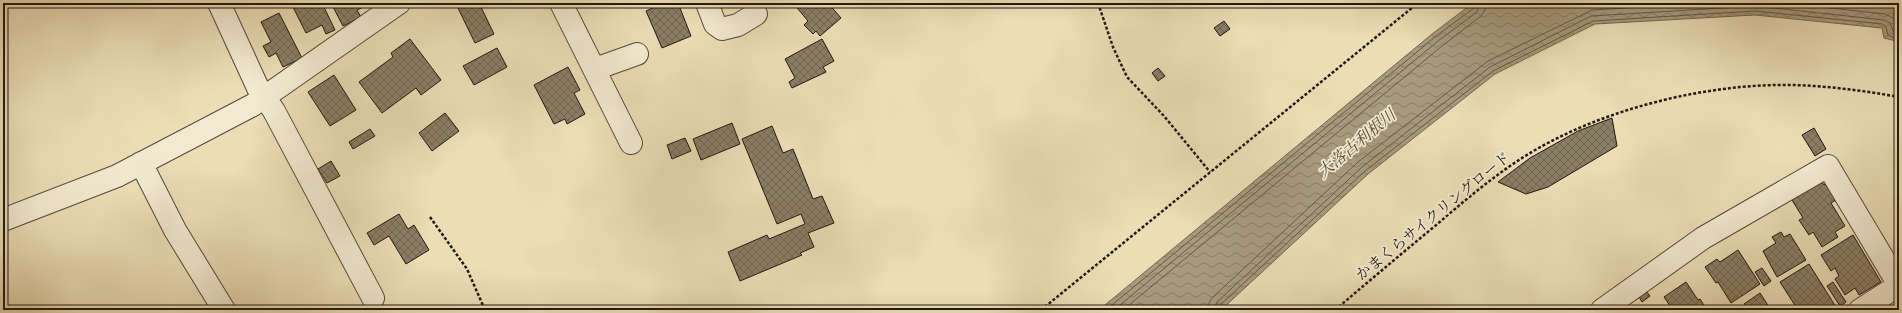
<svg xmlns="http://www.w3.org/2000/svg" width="1902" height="313" viewBox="0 0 1902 313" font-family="'IM FELL DW Pica','Noto Serif JP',serif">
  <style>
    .water { fill: url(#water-waves); stroke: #726651 }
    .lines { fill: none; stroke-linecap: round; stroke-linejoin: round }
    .shore { stroke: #645946; stroke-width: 1 }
    .building { fill: url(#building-cross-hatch); stroke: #22180f }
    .minor-casing { stroke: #544939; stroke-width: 24 }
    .path { stroke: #22180f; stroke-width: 2.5; stroke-dasharray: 3 2; stroke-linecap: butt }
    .minor { stroke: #f2e9d0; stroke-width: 22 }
    .labels { text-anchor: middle; stroke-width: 3.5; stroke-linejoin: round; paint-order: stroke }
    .street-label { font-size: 15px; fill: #22180f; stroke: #f2e9d0 }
    .water-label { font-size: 16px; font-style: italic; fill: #574c3b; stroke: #f2e9d0 }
  </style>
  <defs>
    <pattern id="water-waves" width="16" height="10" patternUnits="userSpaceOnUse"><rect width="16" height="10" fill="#a79a7d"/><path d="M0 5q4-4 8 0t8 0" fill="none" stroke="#887d65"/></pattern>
    <pattern id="building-cross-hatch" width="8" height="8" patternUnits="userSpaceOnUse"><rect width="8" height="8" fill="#8b7e66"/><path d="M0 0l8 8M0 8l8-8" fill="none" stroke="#716652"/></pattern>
  </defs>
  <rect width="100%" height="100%" fill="#ebddb6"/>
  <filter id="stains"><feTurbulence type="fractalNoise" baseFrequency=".005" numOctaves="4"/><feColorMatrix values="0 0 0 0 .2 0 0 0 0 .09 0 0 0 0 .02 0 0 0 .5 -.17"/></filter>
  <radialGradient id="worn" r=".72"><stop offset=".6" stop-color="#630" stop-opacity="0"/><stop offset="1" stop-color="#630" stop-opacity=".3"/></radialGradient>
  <!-- water -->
  <path class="water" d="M1473,3H1899V67L1895,66L1896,41L1884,38L1882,28L1755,15L1595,24L1495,74L1368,174L1221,310H1099L1432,34Z"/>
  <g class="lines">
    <!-- shore -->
    <path class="shore" d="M1784,3L1885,14L1893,18L1899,27
      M1106,310L1435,37L1474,8L1475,3
      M1114,310L1438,41L1477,12L1480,3
      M1123,310L1442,46L1481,16L1485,10L1486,3
      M1208,310L1209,303L1212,298L1358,162L1488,61L1592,10L1711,3
      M1214,310L1217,302L1362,167L1490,67L1591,16L1755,6L1884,20L1890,23L1893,31L1899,33
      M1219,310L1220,305L1365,171L1493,71L1593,21L1755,11L1883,24L1886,27L1888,35L1899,40"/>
  </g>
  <!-- building -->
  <path class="building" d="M291,3H322L335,30L326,34L322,25L306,33Z
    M331,3H367L368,5L357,10L361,17L343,26Z
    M457,3H479L494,34L475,43L456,4Z
    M664,3H678L691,36L662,48L646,11Z
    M793,3H828L841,18L820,36L816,31L813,34L804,25L808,21Z
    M279,13L302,58L283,67L276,53L269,57L263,46L271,42L261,22Z
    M1224,21L1230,29L1220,36L1214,28Z
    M410,39L441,80L421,95L416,88L382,113L359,82L393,57L391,53Z
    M822,39L834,61L823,67L826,72L792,88L789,82L795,78L785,59Z
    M497,48L507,67L474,85L463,66Z
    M568,67L580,90L574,93L585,114L567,124L565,119L554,124L534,85Z
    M1158,68L1165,76L1158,81L1152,73Z
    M334,75L356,110L330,126L308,92Z
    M445,113L459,131L432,151L419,133Z
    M1612,118L1617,146L1548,187L1526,194L1498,182L1530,158L1578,131Z
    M732,123L740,144L701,160L693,139Z
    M772,126L783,153L793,149L813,199L822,196L834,223L808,233L814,247L800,253L802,255L740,281L728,252L767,235L769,239L805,224L801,214L777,224L742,139Z
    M1814,128L1826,149L1815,156L1802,135Z
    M370,129L375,136L353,149L349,142Z
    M685,138L691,151L672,159L667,145Z
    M331,161L340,176L327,183L318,169Z
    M1820,183L1830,186L1838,199L1831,203L1845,226L1835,232L1838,237L1822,247L1813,232L1809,235L1799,220L1803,218L1792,200Z
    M1899,194V208L1896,207Z
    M399,214L408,229L414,225L429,250L406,264L389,236L374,245L367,233Z
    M1781,232L1784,237L1790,234L1806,260L1777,277L1763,251L1776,243L1772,237Z
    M1853,235L1881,282L1859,295L1855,288L1845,295L1835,279L1839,276L1835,268L1831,271L1821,255Z
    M1738,250L1760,284L1731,303L1718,282L1716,283L1705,267L1717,259L1720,262Z
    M1809,264L1836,307L1831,310H1798L1780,282Z
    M1762,268L1771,281L1764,286L1755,272Z
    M1686,282L1698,300L1700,299L1707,310H1673L1664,297Z
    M1833,282L1846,302L1840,306L1827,286Z
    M1646,291L1650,296L1642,302L1639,297Z
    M1760,293L1771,310H1748L1744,304Z"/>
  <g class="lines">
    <!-- minor casing -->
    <g class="minor-casing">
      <path id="minor" d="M219,3L258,88L274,111L373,298
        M561,3L631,143
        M707,3L715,24L722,29L738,25L756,14
        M595,69L637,54
        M141,163L175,230L224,310
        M3,220L117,176L253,105L399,3
        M1602,310L1703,238L1828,166L1899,285L1860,310"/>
    </g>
    <!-- path -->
    <path class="path" d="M1098,3L1113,47L1127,77L1164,116L1210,172
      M430,217L467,269L485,310
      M1041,310L1418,3
      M1335,310C1368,282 1401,254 1435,226C1463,202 1491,178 1522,158C1602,107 1720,79 1814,86C1843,88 1871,92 1899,97"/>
    <!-- minor -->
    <use href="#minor" class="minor"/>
  </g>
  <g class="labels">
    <!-- street labels -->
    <g class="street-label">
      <text transform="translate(1433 216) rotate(-39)" y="5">かまくらサイクリングロード</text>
    </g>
    <!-- water labels -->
    <g class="water-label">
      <text transform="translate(1356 143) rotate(-40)" y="6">大落古利根川</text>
    </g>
  </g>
  <!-- margin -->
  <rect width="1902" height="313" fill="none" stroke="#ebddb6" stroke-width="16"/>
  <rect x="4" y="4" width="1894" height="305" fill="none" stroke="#22180f" stroke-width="2"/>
  <rect x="8" y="8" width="1886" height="297" fill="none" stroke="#22180f"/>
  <rect width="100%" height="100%" filter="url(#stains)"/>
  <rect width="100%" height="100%" fill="url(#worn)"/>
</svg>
